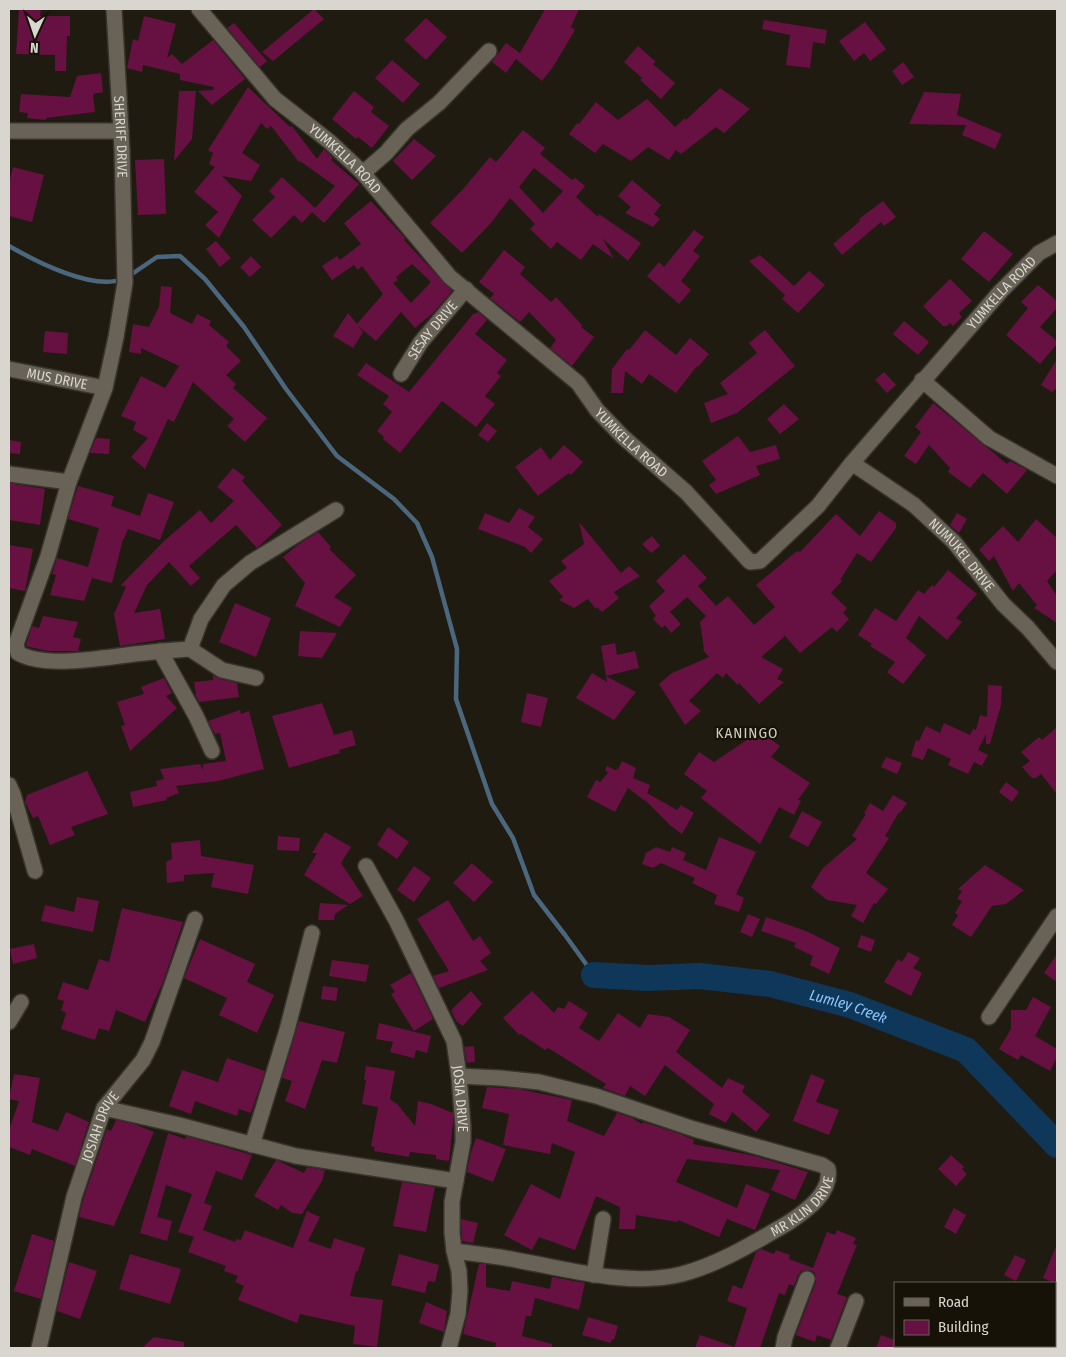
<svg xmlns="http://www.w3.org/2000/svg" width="1066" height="1357" viewBox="0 0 1066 1357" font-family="'Fira Sans Condensed',sans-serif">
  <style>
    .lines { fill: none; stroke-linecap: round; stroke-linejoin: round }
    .stream { stroke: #4b677d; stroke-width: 4.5 }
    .river { stroke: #0f375a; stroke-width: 26 }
    .building { fill: #671142; fill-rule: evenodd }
    .minor-casing { stroke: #37342e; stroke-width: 18 }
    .minor { stroke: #686356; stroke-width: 15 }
    .labels { text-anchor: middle; stroke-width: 4.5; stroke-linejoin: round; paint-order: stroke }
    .street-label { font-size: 14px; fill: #d8d6ce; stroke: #161207 }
    .neighbourhood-label { font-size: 15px; letter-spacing: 1px; fill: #d2cdbe; stroke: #161207 }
    .water-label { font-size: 15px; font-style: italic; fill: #8ec4f9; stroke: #161207 }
  </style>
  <rect width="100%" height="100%" fill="#1f1b10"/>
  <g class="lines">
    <!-- stream -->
    <path class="stream" d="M9,246C35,261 93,291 122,279
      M129,276L157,257L180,256L205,279L244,327L286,389L337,456L394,499L417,523L432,557L457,649L456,699L492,804L513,838L534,895L565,935L594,975"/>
    <!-- river -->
    <path class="river" id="s1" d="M594,975L648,978L700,976L770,984L850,1005L966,1050L1057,1145"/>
  </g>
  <!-- building -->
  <path class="building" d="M19,9H41L40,16H70V36H67L66,71H55V55L16,54Z
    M314,9L324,19L273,61L262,52Z
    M545,9H579L571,27L575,30L553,67L542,81L516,59L506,73L492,62L506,43L520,53Z
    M144,16L176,24L167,58L172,54L182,64L213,40L245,79L212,105L198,91L213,90L214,87L180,80V74L143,65L142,72L127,68L133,39L138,41Z
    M426,18L447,37L426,60L404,40Z
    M764,20L827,30L825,44L813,42L810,68L786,65L790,35L762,29Z
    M865,22L886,49L870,61L864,53L854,61L839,41Z
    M234,23L267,61L260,67L227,28Z
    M638,46L656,62L653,64L675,83L661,99L640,80L642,78L624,62Z
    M392,60L420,84L403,103L375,78Z
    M903,62L914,77L902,85L892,71Z
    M101,73L103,92L93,94L95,112L46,118V120L27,118L28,113L19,112L21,94L70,97L77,76Z
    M248,87L290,127L292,126L317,159L324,149L333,158L331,160L359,184L324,223L312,212L302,223L294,215L271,238L252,220L275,197L269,191L282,177L315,208L335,186L300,161L299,162L271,126L267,129L261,123L242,153L260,165L251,181L222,176L242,196L219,238L205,225L218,212L194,192L215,167L209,164L213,153L208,150Z
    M720,88L750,109L724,133L716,127L681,154L676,150L669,160L648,147L631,161L603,144L595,153L569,134L577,123L579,124L596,102L618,120L647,99L675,127L685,118L686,120Z
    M179,91H196L192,139L174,161Z
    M354,91L374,107L371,112L389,126L372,148L358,137L356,139L332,119Z
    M924,92L961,94L957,115L1002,134L995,149L962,135L966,125L909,124Z
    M523,130L545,148L540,154L572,180L575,178L585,186L576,197L598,217L599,214L641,243L628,261L603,239L614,259L593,244L581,260L557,242L551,249L530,229L535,224L510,198L491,223L462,253L430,223L464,188L490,157L496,162ZM534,168L563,191L543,213L519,187Z
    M414,139L436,156L412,180L393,161Z
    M164,159L166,214L138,215L135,160Z
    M13,167L44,175L32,222L9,216V183Z
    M632,180L661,205L654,214L660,219L653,227L625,213L631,207L618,196Z
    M371,201L405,238L404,240L452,291L433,313L415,328L401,312L376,341L357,325L363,332L353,348L333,336L348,313L357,324L383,294L362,266L358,270L354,265L332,280L322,266L337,256L340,260L361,244L344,223ZM412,264L431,282L411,303L393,283L398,280L396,277Z
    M883,201L896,217L884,226L881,222L842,255L833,244L860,221L859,219Z
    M694,230L704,237L693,251L700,256L681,281L691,290L679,304L647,276L659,262L664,267Z
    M984,231L1013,254L989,282L961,259Z
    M216,241L231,258L220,267L206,249Z
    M504,250L525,267L520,274L551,302L556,297L582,325L581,327L594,337L572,366L550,348L556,340L529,312L520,322L490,298L494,294L479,282Z
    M760,255L794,286L809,271L825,285L798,313L782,299L785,295L749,261Z
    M251,256L261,267L250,277L240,267Z
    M950,279L972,301L959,313L962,317L953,326L950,323L947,326H943L923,306Z
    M1038,285L1057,301V308L1040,327L1057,341V344L1040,364L1006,335L1028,308L1021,302Z
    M161,286L172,287L170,313L192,324L197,314L211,321L209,325L229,342L226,346L241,361L226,375L236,384L233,388L267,418L245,442L227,426L234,419L193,382L174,422L168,419L145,469L131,457L148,438L133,430L136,422L121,416L141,376L165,388L179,366L141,348V354L129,352L133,324L149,327L159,307Z
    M478,312L487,320L475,334L507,360L497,373L501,376L485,396L495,404L476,427L442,401L400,453L383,439L384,437L377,431L392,412L383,404L389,396L357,375L366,363L409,392L474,313L475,314Z
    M904,321L929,342L918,355L893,334Z
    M645,330L676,355L690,338L709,354L698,367L697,366L676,393L649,374L642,384L625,371L623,393H611L612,369L627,349L629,350Z
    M765,330L795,366L737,413L711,423L704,403L728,394L720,383L757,353L749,343Z
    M45,331L68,333L67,354L43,352Z
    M1057,359V388L1052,392L1041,385Z
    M884,372L896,385L887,393L875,380Z
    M933,403L1007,464L1010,461L1027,470L1007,494L983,473L970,488L948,472L950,468L929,445L916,464L904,456L921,432L915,427Z
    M784,404L799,419L780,434L767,419Z
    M487,423L497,431L488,442L478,435Z
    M738,436L750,452L776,445L780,459L756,466L760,475L716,494L709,485L716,480L702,461Z
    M96,438L110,439L109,454L90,453Z
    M9,440L21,442L20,454L9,453Z
    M564,445L583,462L571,475L569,473L538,496L515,467L541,447L550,460Z
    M233,468L245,477L242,481L282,525L257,548L236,525L189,566L200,578L191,586L169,562L147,585L134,613L160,609L165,639L120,646L114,614L126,587L121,585L164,541L200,510L211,523L234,501L217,487Z
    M9,483L45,489L40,525L9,520Z
    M78,486L114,496L111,506L140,516L148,493L174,502L160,540L128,529L124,539H123L112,583L92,578L84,601L50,595L56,575L52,574L57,558L88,567L99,528L68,519Z
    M519,508L535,517L528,527L543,539L531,553L525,547L478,529L485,513L509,523Z
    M879,511L896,523V528L871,562L857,553L840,580L842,581L831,593L847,608L843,613L849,619L837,632L832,627L800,653L785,636L761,657L783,669L777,679L784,682L759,704L739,683L738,685L726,673L723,678L717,673L689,701L701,711L685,725L659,684L672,673L709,657L703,650L704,649L700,622L706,616L687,597L670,612L681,624L671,633L665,625L662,628L653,619L656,616L649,606L665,591L656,581L684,554L707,578L698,586L716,606L728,596L754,625L775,607L756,585L797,551L800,552L836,514L860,536Z
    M957,513L967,519L959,533L950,525Z
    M1036,519L1057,538V570L1047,581L1057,596V623L1034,608L1037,605L1019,583L1013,591L994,556L989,561L979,550L1003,526L1018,542Z
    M579,522L621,573L629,566L640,576L614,592L619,598L602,612L597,607L596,609L588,599L574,608L559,600L563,597L549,581L567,568L561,561L584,544Z
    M318,532L331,547L329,549L356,575L334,597L352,608L340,627L295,606L305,583L283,557L299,544Z
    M652,536L660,546L651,553L642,544Z
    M9,545L33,549L25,591L9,588Z
    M948,570L977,594L956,618L962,622L947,640L919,616L906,638L926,655L903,684L887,672L895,662L870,646L872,644L858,635L875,608L896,621L918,590L924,594L932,585L934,587Z
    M235,603L271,618L256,657L219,642Z
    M43,616L78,622L73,637L81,639L78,651H47L26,646L32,626L39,628Z
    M300,631L337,633L322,658L298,656Z
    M615,643L617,655L635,651L639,668L606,676L636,692L614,720L576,698L592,673L607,682L601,646Z
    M213,675L220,679L237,683L239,697L199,702L196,696L194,682L213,680Z
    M164,678L172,693L166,696L177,708L130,751L121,726L125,725L117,702L144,694L141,687Z
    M988,685L1002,686L1001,705L990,744H986V734L978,750L988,755L982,766L974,762L968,774L948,765L951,759L928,748L923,760L911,756L916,740L919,741L926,726L940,733L944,723L970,735L973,729L976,730L980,715L987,717Z
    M527,693L548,698L541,727L521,722Z
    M322,703L334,735L352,730L356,745L339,750L340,753L289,768L272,716Z
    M240,710L241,714L249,711L264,769L218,781L176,786L179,793L166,798L167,800L133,807L130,792L157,786L156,781L164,779L160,769L200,764L203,770V764L226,761L220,733L215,734L208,721Z
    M1057,727V794L1041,774L1036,778H1032L1022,767L1030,761L1021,752L1039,737L1042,740Z
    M760,731L780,746L771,757L810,783L798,800L801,801L794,815L779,807L760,844L701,798L707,791L684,774L699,752L714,762Z
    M886,757L902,763L897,774L881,767Z
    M622,761L636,768L633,778L650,785L647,793L677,810L681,805L694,813L682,834L671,826L645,800V801L628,788L615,812L587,797L596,780L600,782L608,773L605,770L607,766L615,770L618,769Z
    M87,771L108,814L71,827L75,835L50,845L38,816L33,818L25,802L27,795Z
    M1006,782L1019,792L1012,802L999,792Z
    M893,795L907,803L900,813L899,812L885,836L889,838L866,873L888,889L876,904L874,903L863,923L851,916L857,905L827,900L811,887L823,868L857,839L852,836L866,814L864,813L870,803L883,811Z
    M802,811L822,822L808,847L789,837Z
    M388,827L409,842L397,859L377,845Z
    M325,832L351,847L341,863L363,896L350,904L304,875L317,853H312Z
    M278,836L300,838L299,851L277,850Z
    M719,837L756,852L736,894L744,898L739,912L714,904L717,895L692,883L695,878L661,863L653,868L642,864L646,853L656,847L670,852L672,847L686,853L683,860L706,870Z
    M200,840L201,856L254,865L248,894L211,887L214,873L184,875V881L167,883L166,862L172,859L171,843Z
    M472,863L493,882L474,902L453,883Z
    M985,865L1024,890L1006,904L992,906L971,937L952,925L958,915L955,913L962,901L957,899L962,891L958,889Z
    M414,866L431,878L414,902L397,890Z
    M77,897L99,901L93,932L41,921L45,905L74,912Z
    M448,900L473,941L480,936L491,953L480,961L488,970L439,988L433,976L449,971L417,919Z
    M320,903L348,905L335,914L334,920H318Z
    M122,908L183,922L163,982L145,1022L116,1010L109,1031L99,1028L95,1040L61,1029L66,1013L61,1010L64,1001L57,999L63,982L88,990L99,959L109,962Z
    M748,914L760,919L752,937L740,932Z
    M766,917L806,931L840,948L829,974L810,965L813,956L794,947L796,943L761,931Z
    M861,935L875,940L871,952L857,947Z
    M200,939L255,964L247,982L274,995L257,1033L219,1015L227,998L184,978Z
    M34,944L37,958L13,964L10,949Z
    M908,952L920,958L913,968L922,973L911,996L884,982L898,959L902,962Z
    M1057,954V982L1044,973Z
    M332,960L369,965L366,982L329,976Z
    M411,973L433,1019L414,1031L391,994L395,992L390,985Z
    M323,986L338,988L336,1001L321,999Z
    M471,991L482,1004L463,1026L456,1021L451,1010Z
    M532,991L554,1013L558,1007L564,1009L569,1001L588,1013L579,1028L599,1041L618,1013L640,1028L648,1014L669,1017L690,1030L676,1052L722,1088L728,1078L745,1086L742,1092L770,1115L756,1132L732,1112L726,1123L709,1114L714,1104L665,1065L645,1096L630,1086L625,1096L603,1088L606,1084L558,1054L548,1048L545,1050L521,1034L519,1035L503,1018Z
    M1033,997L1051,1007L1035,1036L1057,1049V1057L1050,1071L1021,1055L1018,1060L999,1049L1011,1029V1010H1026Z
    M299,1021L345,1032L337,1063L322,1060L305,1109L285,1101L292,1081L282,1078Z
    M379,1023L431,1036L427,1053L416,1050L414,1058L390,1052L393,1042L376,1039Z
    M474,1046L475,1062L467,1063L464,1047Z
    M227,1058L265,1071L251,1113L239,1109L237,1116L195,1101L191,1114L169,1106L182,1070L218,1082Z
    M366,1066L395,1071L390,1099L398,1105L415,1126L418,1101L431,1104L453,1113V1124L449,1161L436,1159V1155L410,1152L409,1157L374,1151L375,1147L371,1146L378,1107L362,1104L366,1080H364Z
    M14,1074L40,1078L32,1122L58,1131L66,1112L89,1122L75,1166L32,1149L30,1155L9,1147V1130L19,1101L9,1099Z
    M811,1074L825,1080L816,1102L839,1110L829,1135L793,1121Z
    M487,1087L519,1089L572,1100L567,1121L604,1136L617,1113L632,1118L642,1124L643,1122L680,1134L694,1140L693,1144L755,1156L808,1172L795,1200L771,1190L780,1170L687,1159L676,1182L737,1208L746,1184L770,1194L755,1230L727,1219L719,1237L678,1220L677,1222L636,1215L635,1229H619L620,1207L596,1196L575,1250L539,1237L532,1250L504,1235L531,1184L560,1199L575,1152L552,1143L550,1154L503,1145L509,1114L482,1108Z
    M116,1120L134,1124L154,1132L114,1226L79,1217L83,1200L107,1129L111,1131Z
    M168,1133L185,1139L186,1136L252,1155L242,1180L216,1171L204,1203L212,1206L203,1230L235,1242L236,1239L241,1240L245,1230L293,1248L307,1211L320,1217L308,1241L331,1249L334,1238L365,1248L358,1271H356L350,1296L383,1300L377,1347L353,1344L355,1326L300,1314L297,1323L238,1300L244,1286L235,1282L238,1276L224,1271L226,1266L188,1252L194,1237L178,1232L192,1194L166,1185L157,1217L172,1221L167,1241L140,1233Z
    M476,1138L506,1149L493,1182L467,1172L471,1152Z
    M951,1155L964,1167L962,1169L967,1174L956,1186L938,1169Z
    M276,1160L304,1173L307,1167L325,1170L322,1181L302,1214L292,1213L281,1205L278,1210L254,1196Z
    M402,1182L435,1187L426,1232L393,1226Z
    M954,1208L966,1215L956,1234L944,1227Z
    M461,1219L478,1223L473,1243L462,1241Z
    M837,1230L856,1238L853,1244L857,1245L837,1294L847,1297L831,1340L817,1335L815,1342L796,1335L816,1282L815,1273L811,1270H806L801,1271L798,1275L794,1286L789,1284L785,1295L779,1293L760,1348H734L747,1308L727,1301L733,1285L742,1289L756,1252L761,1249L774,1254L776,1250L790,1255L789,1259L813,1268L827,1232L835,1235Z
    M32,1234L54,1241L41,1299L14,1291Z
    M1057,1244V1284L1043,1278Z
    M130,1254L181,1269L170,1304L119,1289Z
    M399,1254L439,1265L435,1282L428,1281L425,1293L391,1285Z
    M1015,1255L1026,1260L1016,1281L1004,1275Z
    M69,1262L97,1271L80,1319L57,1311Z
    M479,1264H486V1287L510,1291L512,1281L550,1289L552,1277L585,1283L579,1310L535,1298L531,1316H526L522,1336L552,1344V1348H495L496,1343L463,1334Z
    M426,1302L447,1311L444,1332L419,1323Z
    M588,1317L618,1326L614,1340L612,1339L611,1343L582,1335Z
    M700,1335L732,1346V1348H695Z
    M881,1335L895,1340V1346H912L914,1347V1348H876Z
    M154,1337L184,1342V1348H142Z"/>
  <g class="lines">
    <!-- minor casing -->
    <g class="minor-casing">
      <g id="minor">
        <path id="s2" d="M114,9L122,150L125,283L116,337L105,388L69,482L48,556L16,644L18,653C48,670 110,656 144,653C159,651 174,650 190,649L201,619L224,585L250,563L336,510"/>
        <path id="s3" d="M199,9L275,99L330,142L363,173L450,277L578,383L597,410L623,437L686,492L750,562L760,561L818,506L852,463L1001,291L1039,253L1057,243"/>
        <path d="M11,131H121"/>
        <path d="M363,173L386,153L407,129L439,103L489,51"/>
        <path id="s4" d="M9,369L105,388"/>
        <path id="s5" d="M401,374L421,342L466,289"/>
        <path d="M922,380L989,438L1057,476"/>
        <path id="s6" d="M852,463L914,505L954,542L1003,604L1028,628L1057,662"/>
        <path d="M9,474L69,482"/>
        <path d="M190,649L222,670L256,678"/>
        <path d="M160,651L196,716L212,751"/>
        <path d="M9,785L13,794L35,871"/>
        <path id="s7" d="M366,866L396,920L454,1041L459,1076L463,1126V1142L452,1202V1233L454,1251L459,1271L460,1291L458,1314L449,1348"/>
        <path d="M989,1017L1057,916"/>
        <path d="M9,1022L21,1002"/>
        <path d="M104,1108L179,1125L296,1156L456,1181"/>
        <path d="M252,1145L287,1030L312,933"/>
        <path id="s8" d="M454,1251C476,1254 499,1256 521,1261C572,1270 631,1287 682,1274C720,1264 755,1242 788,1223C806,1211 832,1193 828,1169L822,1165L694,1129L596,1096L539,1082L500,1078L459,1076"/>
        <path d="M594,1275L603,1219"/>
        <path id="s9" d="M39,1348L74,1197L104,1108L143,1060L152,1042L195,919"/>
        <path d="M783,1348L785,1337L807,1279"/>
        <path d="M838,1348L856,1301"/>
        <path d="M976,1348L977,1346"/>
      </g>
    </g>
    <!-- minor -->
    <use href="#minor" class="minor"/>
  </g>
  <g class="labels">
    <!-- street labels -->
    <g class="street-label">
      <text dy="5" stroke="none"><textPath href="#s2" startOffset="128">SHERIFF DRIVE</textPath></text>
      <text dy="5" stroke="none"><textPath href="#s3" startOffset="210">YUMKELLA ROAD</textPath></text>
      <text dy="5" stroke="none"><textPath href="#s3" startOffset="1155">YUMKELLA ROAD</textPath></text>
      <text dy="5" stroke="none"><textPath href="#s5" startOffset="54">SESAY DRIVE</textPath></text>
      <text dy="5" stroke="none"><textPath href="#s4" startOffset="49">MUS DRIVE</textPath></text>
      <text dy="5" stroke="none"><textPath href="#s3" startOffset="615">YUMKELLA ROAD</textPath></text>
      <text dy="5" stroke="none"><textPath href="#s6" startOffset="144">NUMUKEL DRIVE</textPath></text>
      <text dy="5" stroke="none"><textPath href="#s7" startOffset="254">JOSIA DRIVE</textPath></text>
      <text dy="5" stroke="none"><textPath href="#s9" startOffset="230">JOSIAH DRIVE</textPath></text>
      <text dy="5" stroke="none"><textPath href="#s8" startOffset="371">MR KLIN DRIVE</textPath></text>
    </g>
    <!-- neighbourhood labels -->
    <g class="neighbourhood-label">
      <text x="747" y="738">KANINGO</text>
    </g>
    <!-- water labels -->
    <g class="water-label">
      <text dy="5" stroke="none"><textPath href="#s1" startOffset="258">Lumley Creek</textPath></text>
    </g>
  </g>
  <!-- border -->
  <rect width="1066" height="1357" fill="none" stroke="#d8d6ce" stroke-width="20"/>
  <!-- legend -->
  <rect x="894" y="1282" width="162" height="65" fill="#161207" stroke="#646057"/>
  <rect x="904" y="1298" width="25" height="8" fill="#686356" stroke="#646057"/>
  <text x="938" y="1307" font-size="15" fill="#d8d6ce">Road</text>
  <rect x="904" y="1320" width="25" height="15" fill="#671142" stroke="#646057"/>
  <text x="938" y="1332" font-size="15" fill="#d8d6ce">Building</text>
  <!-- north arrow -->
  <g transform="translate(35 35) rotate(183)" stroke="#161207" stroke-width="4" paint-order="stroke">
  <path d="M0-4L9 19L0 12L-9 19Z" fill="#d8d6ce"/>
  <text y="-8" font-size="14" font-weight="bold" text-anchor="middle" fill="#d8d6ce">N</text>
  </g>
</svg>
